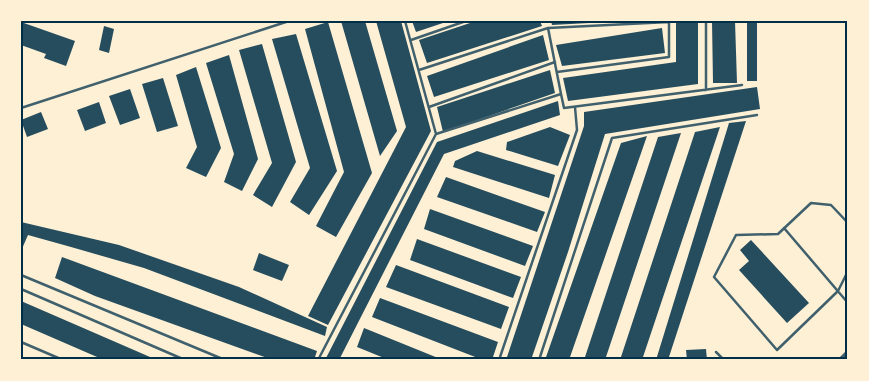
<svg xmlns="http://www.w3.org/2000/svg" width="869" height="381" viewBox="0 0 869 381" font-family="Roboto,sans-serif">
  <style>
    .building { fill: #264d5e }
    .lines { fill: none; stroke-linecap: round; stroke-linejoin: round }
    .service { stroke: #3f606c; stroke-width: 2.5 }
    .minor { stroke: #3f606c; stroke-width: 4.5 }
    .neatline { fill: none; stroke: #003049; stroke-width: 2 }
  </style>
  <rect width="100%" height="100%" fill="#fdf0d5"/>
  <!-- building -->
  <path class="building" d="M341,21H365L397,131L380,156Z
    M376,21H401L431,131L328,325L308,316L406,127Z
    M412,21H446V22L416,32Z
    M476,21H540L542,26L427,63L419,40Z
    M551,21H589V23L552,25Z
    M676,21H698V84L568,101L563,78L676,62Z
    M712,21H735L737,83H713Z
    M747,21H757V81H747Z
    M21,22L75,41L66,66L44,58L46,54L21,45Z
    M328,22L372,173L336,237L316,226L344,172L305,29Z
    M104,26L114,29L109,53L99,50Z
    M662,28L665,53L562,66L556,45Z
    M296,34L337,171L309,215L290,202L310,168L272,39Z
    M543,35L549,60L434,97L427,76Z
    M262,44L296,162L272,207L253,195L272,163L239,50Z
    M229,55L258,159L242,191L224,182L234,154L206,63Z
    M196,67L221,148L206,177L186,168L197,147L176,75Z
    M550,70L555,93L443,132L437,107Z
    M163,78L178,126L157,132L142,84Z
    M757,87L760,109L605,134L568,252L531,360H506L584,126V112Z
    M130,89L140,118L120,125L109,96Z
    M558,101L560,115L444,154L339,360H325L437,142Z
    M99,102L106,123L85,131L77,110Z
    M41,112L48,129L27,137L21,120Z
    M746,121L668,360H656L729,123Z
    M550,127L570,135L558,166L506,150L507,142Z
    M720,127L642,360H620L695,132Z
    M681,133L605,360H584L658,137Z
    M647,136L569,360H545L621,143Z
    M477,151L555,175L549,198L453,167L455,161Z
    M446,177L545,212L537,232L437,197Z
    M430,209L533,246L525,266L424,229Z
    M21,222L119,245L239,287L327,327L325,336L144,268L71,247L28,235L21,251Z
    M417,239L521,277L513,298L410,260Z
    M751,240L809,303L787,323L739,270L749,261L740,250Z
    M259,253L289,265L282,281L253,270Z
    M62,257L317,351L314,360H273L95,296L55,278Z
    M396,265L509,307L501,329L386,287Z
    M380,298L498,342L492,360H483L372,317Z
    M21,301L157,360H104L21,324Z
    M364,328L443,360H389L357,347Z
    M706,349L707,360H687L686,350Z"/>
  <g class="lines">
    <!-- service -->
    <path class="service" d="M706,21V90
      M548,28L561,94
      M411,40L466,21
      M419,70L548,28L669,22
      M557,72L669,57V23
      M429,107L555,62
      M21,108L289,21
      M436,134L561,94L564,108L742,85
      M848,223L831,205L811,203L778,234L736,235L714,277L777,350L838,291L848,271
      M784,228L848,303
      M21,275L225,360
      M21,289L185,360
      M21,342L63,360
      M716,352L724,360
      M318,360L436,134L405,21
      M499,360L577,130L575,107
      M539,360L612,138L757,115"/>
    <!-- minor -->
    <path class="minor" d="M840,360L848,352"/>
  </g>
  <!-- border -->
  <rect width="869" height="381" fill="none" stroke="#fdf0d5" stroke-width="45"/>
  <rect x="22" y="22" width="824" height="336" class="neatline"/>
</svg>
